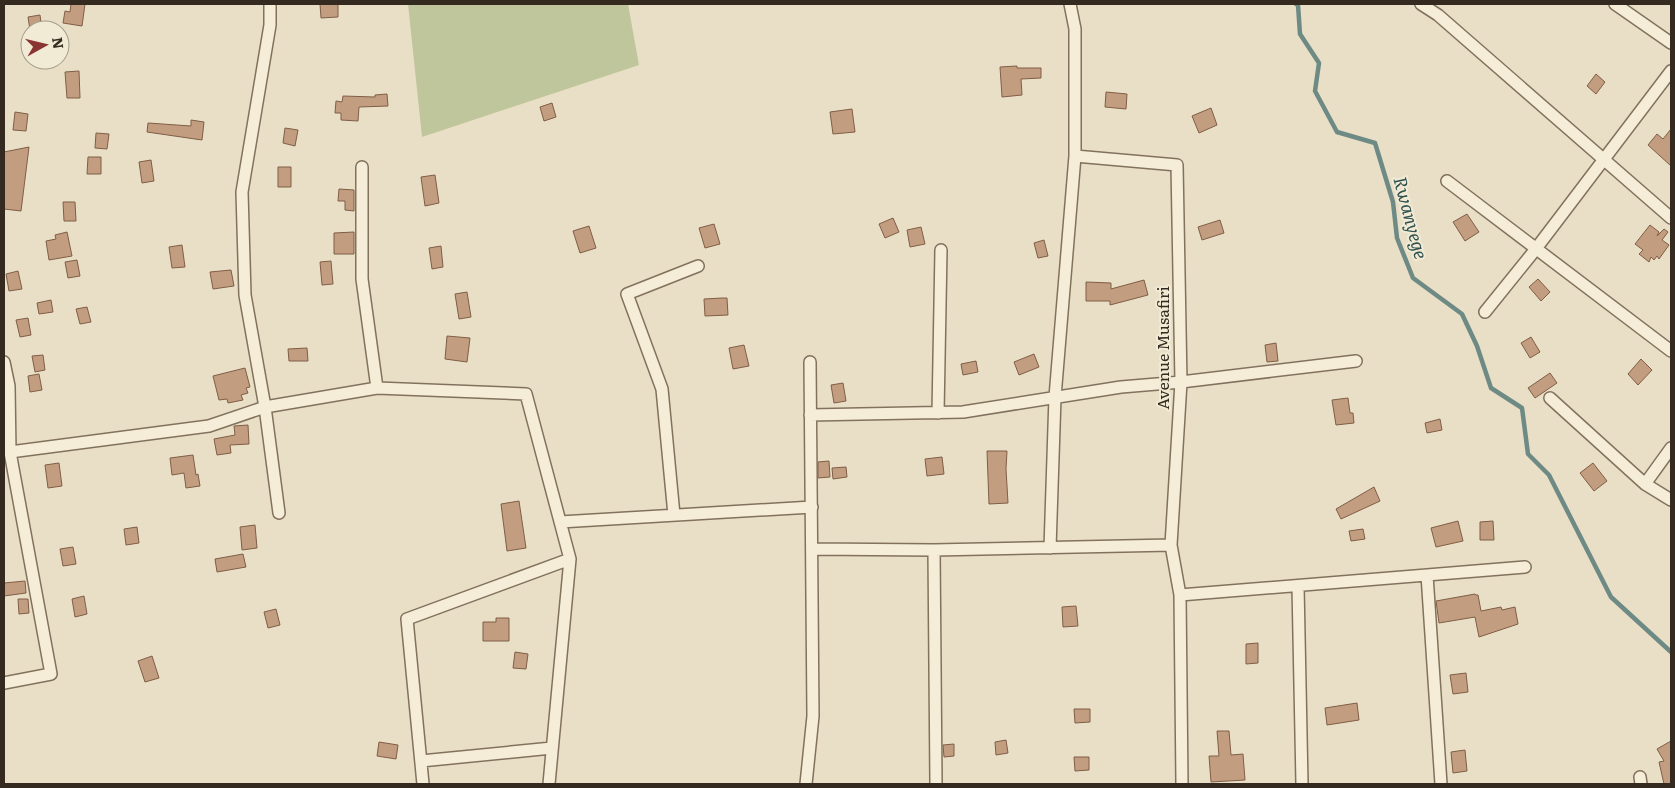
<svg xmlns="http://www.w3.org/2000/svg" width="1675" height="788" viewBox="0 0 1675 788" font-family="Literata,serif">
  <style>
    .green { fill: #c0c69b }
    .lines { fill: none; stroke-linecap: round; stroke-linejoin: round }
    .stream { stroke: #6e8a84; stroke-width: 4.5 }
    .building { fill: #c39d80; stroke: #7f5e46 }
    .minor-casing { stroke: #82725d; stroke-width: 14 }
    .minor { stroke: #f5edd8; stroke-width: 11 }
    .labels { text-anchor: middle; stroke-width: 4; stroke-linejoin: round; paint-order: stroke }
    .street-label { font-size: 16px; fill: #342a20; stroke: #f1ead4 }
    .water-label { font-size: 18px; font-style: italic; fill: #315251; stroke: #f1ead4 }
  </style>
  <rect width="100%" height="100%" fill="#e9dfc6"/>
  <!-- green -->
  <path class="green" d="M408,4H628L639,65L422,137Z"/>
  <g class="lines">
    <!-- stream -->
    <path class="stream" d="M1296,4L1298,5L1300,34L1319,63L1315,91L1337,132L1375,143L1393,202L1397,238L1413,278L1462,314L1477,346L1491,388L1522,408L1528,454L1549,475L1611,597L1671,652"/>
  </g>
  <!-- building -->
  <path class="building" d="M71,4H85L82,26L63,23L65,11L70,12Z
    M320,4H338V17L321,18Z
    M40,15L42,30H30L28,17Z
    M1017,66V68H1041V78L1021,79L1022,95L1002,97L1000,67Z
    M79,71L80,98H67L65,72Z
    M1596,74L1605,82L1596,94L1587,86Z
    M1106,92L1127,94L1126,109L1105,107Z
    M387,94L388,106L359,107L358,121L341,120V113H335L336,101L342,102L343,96L375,97V95Z
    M552,103L556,117L544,121L540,107Z
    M1211,108L1217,125L1199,133L1192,116Z
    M852,109L855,132L833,134L830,112Z
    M15,112L28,114L26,131L13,130Z
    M191,120L204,122L202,140L147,132L148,123L191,126Z
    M285,128L298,130L295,146L283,143Z
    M1671,129V166L1648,145L1657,134L1663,139Z
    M96,133L109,134L107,149L95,148Z
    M29,147L21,211L4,209V152Z
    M88,157H101V174H87Z
    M151,160L154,181L142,183L139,162Z
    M278,167H291V187H278Z
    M435,175L439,203L425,206L421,177Z
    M339,189L354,190V211L345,210V201H338Z
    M63,202H75L76,221H64Z
    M1467,214L1479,232L1465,241L1453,222Z
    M893,218L899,232L885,238L879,224Z
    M1220,220L1224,233L1202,240L1198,227Z
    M714,224L720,244L705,248L699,228Z
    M1650,225L1659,232L1657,236L1664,229L1668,232L1662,240L1669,245L1659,259L1657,256L1654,260L1651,257L1649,262L1639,254L1643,250L1635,244Z
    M589,226L596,248L580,253L573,231Z
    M921,227L925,244L910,247L907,230Z
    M67,232L72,256L49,260L46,241L56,239L55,235Z
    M354,232V254H334V233Z
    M1044,240L1048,256L1038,258L1034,243Z
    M182,245L185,267L172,268L169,247Z
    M441,246L443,267L432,269L429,248Z
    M77,260L80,276L68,278L65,262Z
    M331,261L333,284L322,285L320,262Z
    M231,270L234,286L213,289L210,272Z
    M18,271L22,289L9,291L6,274Z
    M1538,279L1550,292L1541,301L1529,287Z
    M1144,280L1148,295L1110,305V301H1086V282L1111,283V289Z
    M467,292L471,317L459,319L455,294Z
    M722,298H727L728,315L705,316L704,299Z
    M51,300L53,312L39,314L37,303Z
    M87,307L91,322L80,324L76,309Z
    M28,318L31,335L20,337L16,320Z
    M447,336L470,338L467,362L445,359Z
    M1531,337L1540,352L1530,358L1521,343Z
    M1276,343L1278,361L1267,362L1265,345Z
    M744,345L749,366L733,369L729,348Z
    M307,348L308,361H289L288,349Z
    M1034,354L1039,367L1019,375L1014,362Z
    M43,355L45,370L35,372L32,356Z
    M1641,359L1652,370L1638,385L1628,374Z
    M976,361L978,372L963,375L961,364Z
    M245,368L250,387L246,388L248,393L241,395L243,400L228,403L227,399L219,400L213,376Z
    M1550,373L1557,383L1535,398L1528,388Z
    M39,374L42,390L30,392L28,376Z
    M843,383L846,401L834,403L831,385Z
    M1348,398L1350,413H1353L1354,423L1336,425L1332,400Z
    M1440,419L1442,430L1427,433L1425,423Z
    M248,425L249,444L230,445L231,453L217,455L214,439L235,435L234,426Z
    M987,451H1007L1006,469L1008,503L989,504Z
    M193,455L196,475L198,474L200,486L186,488L184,473L172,475L170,458Z
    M942,457L944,474L927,476L925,459Z
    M829,461L830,477L818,478V462Z
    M59,463L62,486L48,488L45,465Z
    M1593,463L1607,481L1594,491L1580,473Z
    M846,467L847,477L833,479L832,468Z
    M1374,487L1380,501L1341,519L1336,509Z
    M519,501L526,548L507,551L501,504Z
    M1458,521L1463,541L1436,547L1431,528Z
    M1493,521L1494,540H1480V522Z
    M255,525L257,548L242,550L240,527Z
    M137,527L139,543L126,545L124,529Z
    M1363,529L1365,539L1351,541L1349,531Z
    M73,547L76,564L63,566L60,549Z
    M243,554L246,567L217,572L215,559Z
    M25,581L26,593L4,596V583Z
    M1475,594L1476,595H1478L1481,611L1501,607L1502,610L1515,607L1518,624L1479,637L1475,617L1439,623L1436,601Z
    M84,596L87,614L75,617L72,599Z
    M18,599H28L29,613L19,614Z
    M1076,606L1078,626L1063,627L1062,607Z
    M276,609L280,625L268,628L264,612Z
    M496,618H509V641H483V622H496Z
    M1258,643V663L1246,664V644Z
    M515,652L528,654L526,669L513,668Z
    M152,656L159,678L145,682L138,661Z
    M1466,673L1468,692L1453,694L1450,675Z
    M1357,703L1359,720L1327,725L1325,708Z
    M1074,709H1090V722L1075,723Z
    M1217,731H1229L1231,755L1243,754L1245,780L1211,782L1209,756H1219Z
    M1006,740L1008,753L996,755L995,742Z
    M1671,741V784H1664L1659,762L1664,761L1657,749Z
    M379,742L398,745L396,759L377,756Z
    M954,744V756L944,757L943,745Z
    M1465,750L1467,771L1453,773L1451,752Z
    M1074,757H1089V770L1075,771Z"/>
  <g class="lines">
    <!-- minor casing -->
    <g class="minor-casing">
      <path id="minor" d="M270,4V25L242,192L245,295L265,407L279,513
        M1070,4L1075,29V156L1177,165L1181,382L1171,545L1180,595L1182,784
        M1421,4L1438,15L1671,218
        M1615,4L1671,43
        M362,167V279L377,388
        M1447,181L1671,351
        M1485,312L1535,250L1671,71
        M4,362L9,386L10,452L51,674L4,683
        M1550,398L1645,484L1671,500
        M938,413L941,250
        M810,415L963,412L1121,387L1181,382L1356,361
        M10,452L209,426L265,407L377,388L526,394L570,559L549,784
        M1645,484L1671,448
        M674,515L662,389L627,294L698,266
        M560,522L812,507
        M1050,548L1055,397L1075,156
        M812,549L934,550L1171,545
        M934,550L936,784
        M1427,575L1441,784
        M1298,586L1302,784
        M1180,595L1525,567
        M421,761L552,748
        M1640,777L1641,784
        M423,784L407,619L570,559
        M806,784L813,716L810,362"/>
    </g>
    <!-- minor -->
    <use href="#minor" class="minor"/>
  </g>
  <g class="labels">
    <!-- street labels -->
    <g class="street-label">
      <text transform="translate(1163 348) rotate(-90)" y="6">Avenue Musafiri</text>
    </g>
    <!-- water labels -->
    <g class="water-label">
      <text transform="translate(1410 218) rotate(75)" y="6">Rwanyege</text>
    </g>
  </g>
  <!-- border -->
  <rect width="1675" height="788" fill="none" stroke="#342a20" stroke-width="10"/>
  <!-- north arrow -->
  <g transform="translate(45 45) rotate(82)"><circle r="24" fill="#f1ead4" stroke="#a59d8c"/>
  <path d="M0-4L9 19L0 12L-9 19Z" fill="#8a3534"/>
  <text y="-8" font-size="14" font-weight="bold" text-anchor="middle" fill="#342a20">N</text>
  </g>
</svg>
